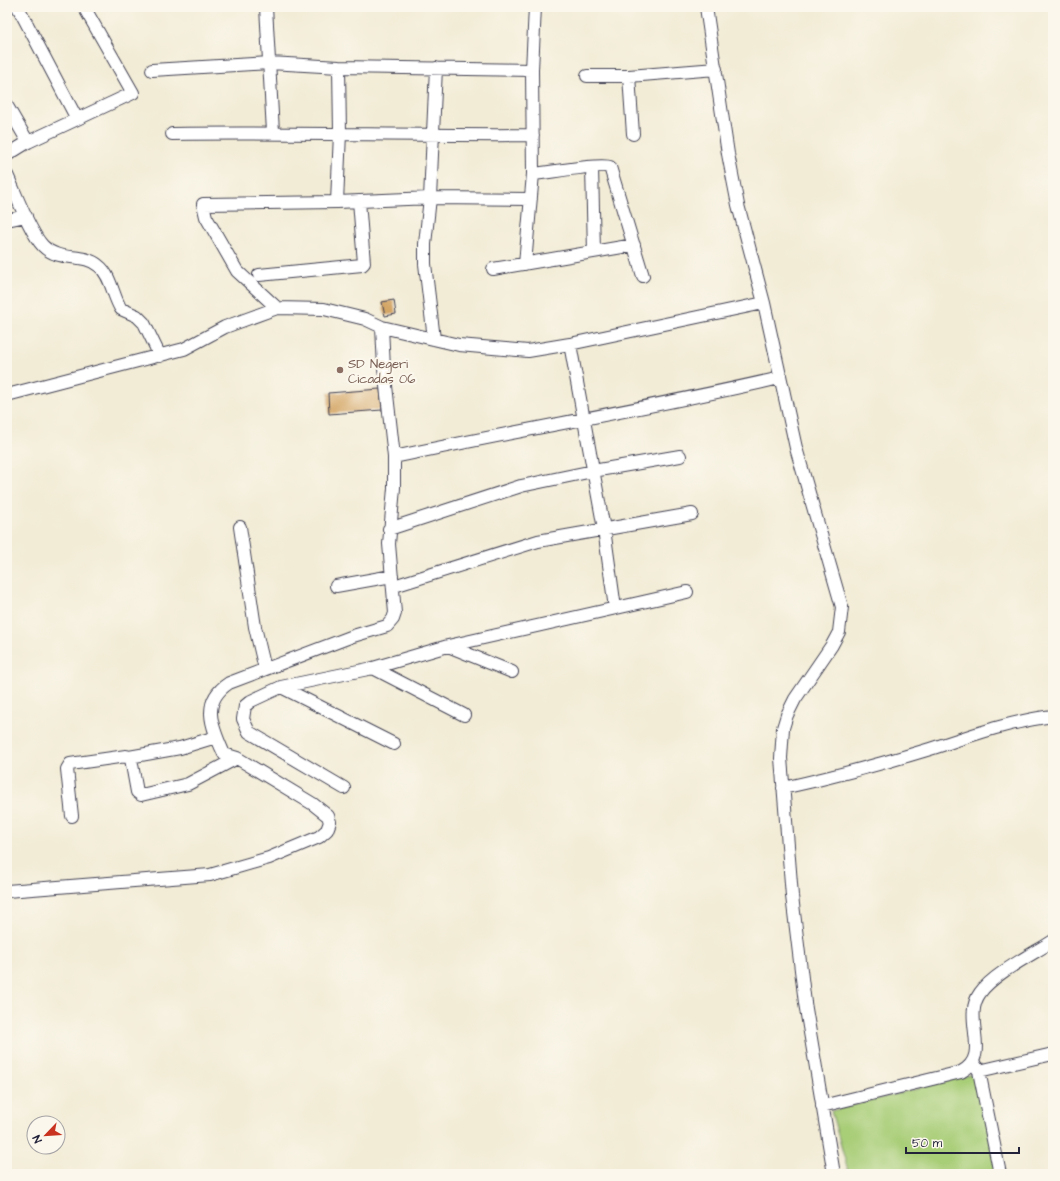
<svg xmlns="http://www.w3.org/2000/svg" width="1060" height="1181" viewBox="0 0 1060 1181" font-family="'Architects Daughter',sans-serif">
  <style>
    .green { fill: #a9ce78; stroke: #66785a }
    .building { fill: #d09e59 }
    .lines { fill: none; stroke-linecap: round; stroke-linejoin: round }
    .street-casing { stroke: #414052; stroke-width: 14 }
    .street { stroke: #fff; stroke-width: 12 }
    .education-dot { fill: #8d6e63; stroke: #fbf7ec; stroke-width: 1.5 }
    .labels { text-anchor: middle; stroke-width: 4; stroke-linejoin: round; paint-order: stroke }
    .education-label { font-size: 13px; fill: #785e54; stroke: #fbf7ec; text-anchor: start }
  </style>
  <rect width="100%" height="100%" fill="#fbf7ec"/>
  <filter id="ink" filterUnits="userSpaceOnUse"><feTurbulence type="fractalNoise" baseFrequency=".025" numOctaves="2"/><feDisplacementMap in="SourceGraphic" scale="8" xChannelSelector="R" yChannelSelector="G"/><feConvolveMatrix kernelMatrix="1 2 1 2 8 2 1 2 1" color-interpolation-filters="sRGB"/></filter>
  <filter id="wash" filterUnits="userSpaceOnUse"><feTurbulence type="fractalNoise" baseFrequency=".012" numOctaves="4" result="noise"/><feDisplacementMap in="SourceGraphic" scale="16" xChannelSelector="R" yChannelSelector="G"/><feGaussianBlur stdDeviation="0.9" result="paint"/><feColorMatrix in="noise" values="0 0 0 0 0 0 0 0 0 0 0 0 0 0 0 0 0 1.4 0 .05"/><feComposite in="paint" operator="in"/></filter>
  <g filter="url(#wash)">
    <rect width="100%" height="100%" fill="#f2ecd6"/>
    <!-- green -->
    <path class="green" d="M977,1073L998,1174H849L831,1111Z"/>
    <g id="blocks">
      <!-- building -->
      <path class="building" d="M394,300L396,314L385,316L382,302Z
        M380,389L382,410L329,414L328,393Z"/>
    </g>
  </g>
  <g filter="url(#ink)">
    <use href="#blocks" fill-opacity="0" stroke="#414052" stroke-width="1"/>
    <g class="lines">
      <!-- street casing -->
      <g class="street-casing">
        <path id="street" d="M18,7L77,119
          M266,7L273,132
          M706,7L728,154L738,205L764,303L796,448L842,607L839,632L832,645L795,699L787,715L783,728L781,758L792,896L805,1003L834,1174
          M152,70L270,63L339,67L532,70
          M587,76H629L716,69
          M629,76L633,134
          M7,106L28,142
          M172,134C292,132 412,136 533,135
          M7,155L28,142L133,93L84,7
          M592,167L594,252
          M533,174C546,173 602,163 610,167L643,276
          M7,175C16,194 30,233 43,246C60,263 83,252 99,266C111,275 113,297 121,309L137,316L144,323L160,356
          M337,202L340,133L339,67
          M7,220L26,216
          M525,264L533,174L532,70L535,7
          M493,269L634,245
          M259,275L362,265L364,263L359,201
          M277,308L237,271L206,217L203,204L337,202L430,198L531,199
          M434,339L425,264V244L430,198L436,68
          M570,344L604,529L615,608
          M7,395L184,349L225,327L277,308L324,309L365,319L382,327L459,345L528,351L570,344L764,303
          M394,457C523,429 652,408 780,378
          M240,527L255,627L265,669
          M389,529L521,486L593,471L680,456
          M336,586L392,576
          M394,586L538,541L692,514
          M448,646L512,672
          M373,668L464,715
          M281,687L394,744
          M129,757L180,748L216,737
          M344,788L249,732L243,719L245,706L251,701L281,687L373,668L448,646L687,592
          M783,788C833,777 881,764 930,749C970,736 1011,721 1053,716
          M72,816L67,769L70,764L126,756L131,759L137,792L141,795L188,784L237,758
          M7,891L210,875L269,858L319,837L327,830L330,822L328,816L313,804L237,758L224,754C212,727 200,702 229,683L353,636L387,626L393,619L395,613L389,544L394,488V457L384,368L382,327
          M973,1062L979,1071L1000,1174
          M979,1071L1053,1054
          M822,1106L961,1072C993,1055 961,1019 980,993C993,974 1033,954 1053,941"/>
      </g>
      <!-- street -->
      <use href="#street" class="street"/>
    </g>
  </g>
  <!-- markers -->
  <circle class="education-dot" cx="340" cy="370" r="4"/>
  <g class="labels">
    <!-- education labels -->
    <g class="education-label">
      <text x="348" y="368">SD Negeri<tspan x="348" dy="15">Cicadas 06</tspan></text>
    </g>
  </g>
  <!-- margin -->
  <rect width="1060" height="1181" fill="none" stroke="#fbf7ec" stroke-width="24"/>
  <!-- north arrow -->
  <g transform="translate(46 1135) rotate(245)"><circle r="19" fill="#fbf7ec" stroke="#a4a2a5"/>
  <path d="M0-3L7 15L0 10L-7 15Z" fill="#c8321e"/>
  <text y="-6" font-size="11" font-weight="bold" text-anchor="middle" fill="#22223b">N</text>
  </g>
  <!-- scale -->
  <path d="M906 1147v6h113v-6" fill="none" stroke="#22223b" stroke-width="2"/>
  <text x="912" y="1147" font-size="12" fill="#22223b" stroke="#fbf7ec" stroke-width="3" paint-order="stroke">50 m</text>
</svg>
